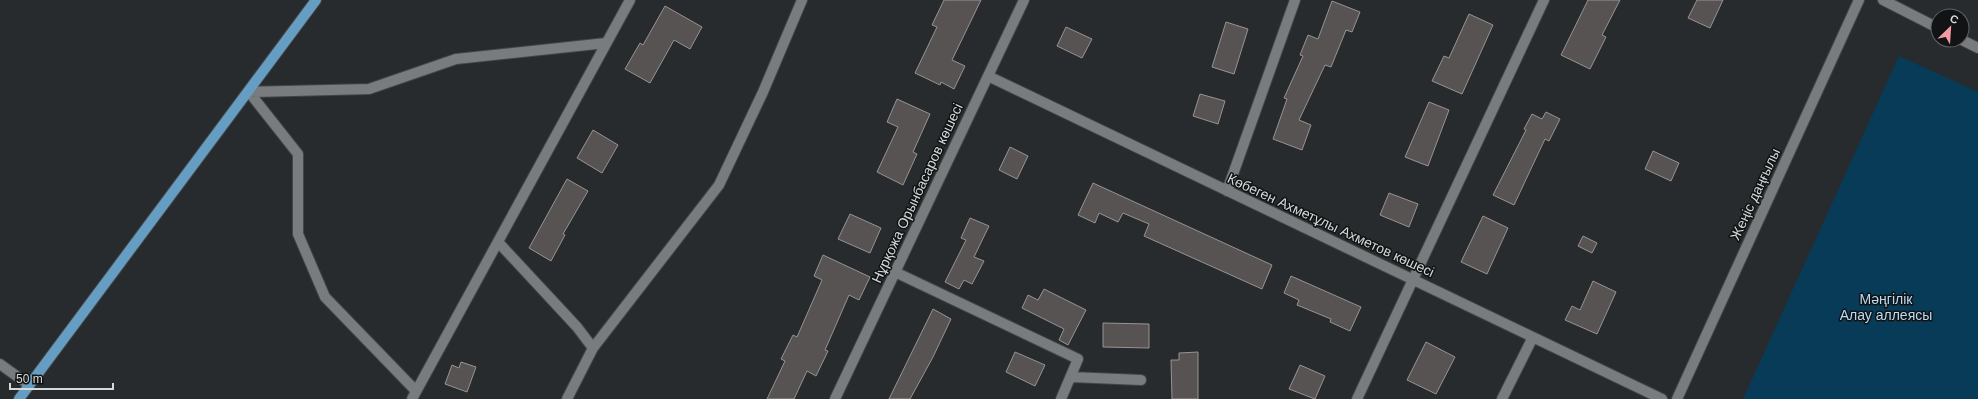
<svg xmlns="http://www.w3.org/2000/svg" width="1978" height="399" viewBox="0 0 1978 399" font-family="Helvetica,sans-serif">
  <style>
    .green { fill: #083b58 }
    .building { fill: #585353; stroke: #999393 }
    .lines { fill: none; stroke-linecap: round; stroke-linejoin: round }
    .minor-casing { stroke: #434649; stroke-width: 12 }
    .major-casing { stroke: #434649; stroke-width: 12 }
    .minor { stroke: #787c7f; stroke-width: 10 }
    .major { stroke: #669ec3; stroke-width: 10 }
    .labels { text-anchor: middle; stroke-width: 3; stroke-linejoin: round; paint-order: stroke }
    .street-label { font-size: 14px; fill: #d6d9da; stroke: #111314 }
    .park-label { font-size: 14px; fill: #b8daf4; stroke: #111314 }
  </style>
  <rect width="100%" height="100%" fill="#272b2d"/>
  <!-- green -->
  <path class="green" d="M1899,56L1978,92V399H1743Z"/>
  <!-- building -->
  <path class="building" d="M944,0H981L952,60L965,66L954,89L941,82L940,85L915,73L937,27L932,25Z
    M1588,0H1620L1602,35L1606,37L1590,69L1561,55Z
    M1697,0H1723L1710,28L1688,18Z
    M1332,1L1360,12L1352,32L1346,30L1331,67L1325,65L1299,120L1311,125L1302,150L1273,139L1287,99L1284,98L1303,56L1300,55L1308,35L1318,39Z
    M665,6L702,27L690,49L674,40L650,83L625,69L640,43L643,45Z
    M1469,14L1493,25L1462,94L1432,81L1444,56L1449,58Z
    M1226,22L1248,29L1234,74L1212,67Z
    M1066,27L1092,39L1082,58L1057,46Z
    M1200,94L1225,101L1218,124L1193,116Z
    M897,99L930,114L913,152L917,154L903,185L877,172L898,127L887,122Z
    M1429,102L1449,110L1428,166L1405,157Z
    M1546,112L1560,119L1549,141L1545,139L1514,205L1493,195L1526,130L1524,129L1532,114L1542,119Z
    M593,130L618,145L602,173L577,158Z
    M1010,147L1028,156L1017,179L999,170Z
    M1653,151L1679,163L1671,181L1645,169Z
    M567,179L588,191L563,234L565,235L551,261L529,248Z
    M1093,183L1272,265L1262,289L1144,236L1149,224L1123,213L1118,222L1099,213L1095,223L1078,215Z
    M1389,193L1418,204L1409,227L1380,215Z
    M850,214L881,228L870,253L838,239Z
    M1483,216L1508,228L1487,274L1461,262Z
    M970,218L989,226L974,257L984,261L972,284L964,280L959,289L945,282L966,240L961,238Z
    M1583,236L1597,243L1592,253L1578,246Z
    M823,255L870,277L859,300L849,295L825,350L828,351L816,376L807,371L794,399H767L785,361L781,359L793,335L797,337L822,280L814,276Z
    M1291,276L1361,307L1350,331L1330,322L1331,319L1297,305L1299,300L1284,293Z
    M1593,281L1616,292L1597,334L1565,320L1572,306L1580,310Z
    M1044,289L1086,310L1068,345L1059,340L1064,329L1022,308L1028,295L1038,300Z
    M933,309L951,319L933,357L910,399H889Z
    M1103,323L1149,324V348L1103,347Z
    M1426,342L1455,357L1436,394L1407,380Z
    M1015,352L1045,365L1035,386L1006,372Z
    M1198,352V399H1172L1171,360H1179V353Z
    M461,362L476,367L467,392L445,384L452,365L459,368Z
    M1300,365L1325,376L1315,399L1289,389Z"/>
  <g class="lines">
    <!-- minor casing -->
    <g class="minor-casing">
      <path id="minor" d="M1883,0L1938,28
        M1962,40L1978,48
        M988,76L1662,399
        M1227,191L1295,0
        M498,242L577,327L593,348
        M895,272L1078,359L1061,399
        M0,364L29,385
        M1071,377L1141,380
        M416,391L325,297L298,234V154L249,92L369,89L456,59L606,43
        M412,399L630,0
        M567,399L593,348L719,185L763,92L802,0
        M835,399L1024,0
        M1357,399L1544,0
        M1502,399L1533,337
        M1677,399L1859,0"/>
    </g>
    <!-- major casing -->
    <g class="major-casing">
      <path id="major" d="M19,399L316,0"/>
    </g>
    <!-- minor -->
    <use href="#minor" class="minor"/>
    <!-- major -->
    <use href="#major" class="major"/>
  </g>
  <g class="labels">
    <!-- street labels -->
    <g class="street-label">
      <text transform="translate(917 193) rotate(-65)" y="5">Нұрқожа Орынбасаров көшесі</text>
      <text transform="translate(1755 194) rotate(-65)" y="5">Жеңіс даңғылы</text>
      <text transform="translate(1331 225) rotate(25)" y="5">Көбеген Ахметұлы Ахметов көшесі</text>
    </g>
    <!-- park labels -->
    <g class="park-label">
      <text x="1886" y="304">Мәңгілік<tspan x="1886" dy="16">Алау аллеясы</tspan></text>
    </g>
  </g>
  <!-- north arrow -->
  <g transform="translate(1950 28) rotate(25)"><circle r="19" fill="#111314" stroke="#606263"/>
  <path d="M0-3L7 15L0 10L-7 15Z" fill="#f49aa5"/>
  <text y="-6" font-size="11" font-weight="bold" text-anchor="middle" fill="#d6d9da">С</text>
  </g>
  <!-- scale -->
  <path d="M10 383v6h103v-6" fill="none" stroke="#d6d9da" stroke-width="2"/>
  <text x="16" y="383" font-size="12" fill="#d6d9da" stroke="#111314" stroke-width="3" paint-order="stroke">50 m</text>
</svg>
